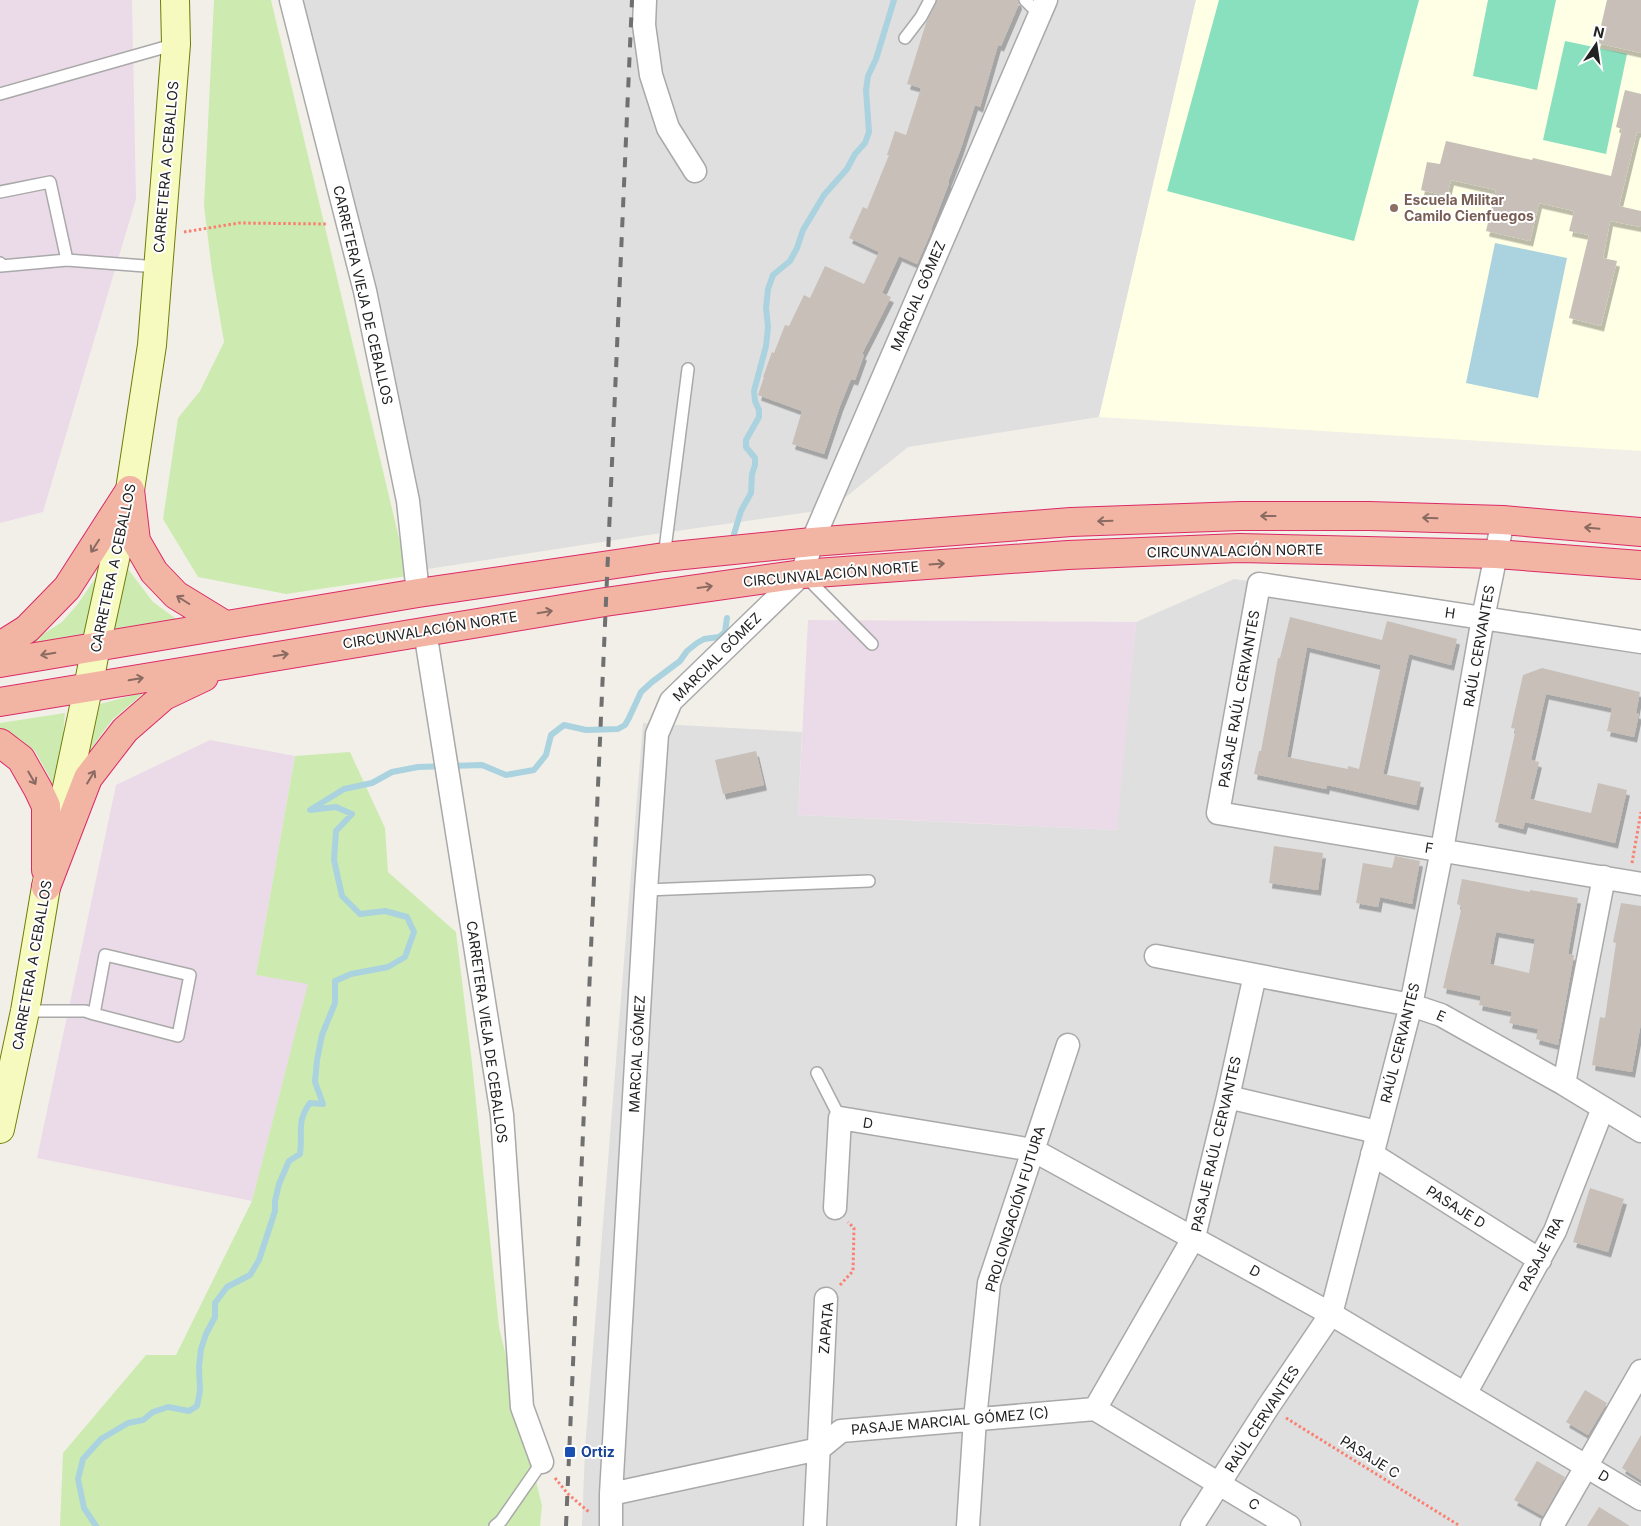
<svg xmlns="http://www.w3.org/2000/svg" width="1641" height="1526" viewBox="0 0 1641 1526" font-family="Inter,sans-serif">
  <style>
    .residential { fill: #e0dfdf }
    .industrial { fill: #ebdbe8 }
    .education { fill: #ffffe5 }
    .grass { fill: #cdebb0 }
    .pitch { fill: #88e0be }
    .water { fill: #aad3df }
    .lines { fill: none; stroke-linecap: round; stroke-linejoin: round }
    .stream { stroke: #aad3df; stroke-width: 6 }
    .building { fill: #c7bfb8; fill-rule: evenodd; filter: url(#shadow) }
    .service-casing { stroke: #a9a9a9; stroke-width: 14 }
    .minor-casing { stroke: #a9a9a9; stroke-width: 25 }
    .secondary-casing { stroke: #707d05; stroke-width: 30 }
    .trunk-casing { stroke: #dc2a67; stroke-width: 30 }
    .path { stroke: #fa8072; stroke-width: 3; stroke-dasharray: 2.5 2.5; stroke-linecap: butt }
    .service { stroke: #fff; stroke-width: 11 }
    .minor { stroke: #fff; stroke-width: 22 }
    .secondary { stroke: #f7fabf; stroke-width: 28 }
    .trunk { stroke: #f2b4a3; stroke-width: 28 }
    .rail { stroke: #707070; stroke-width: 4; stroke-dasharray: 10 10; stroke-linecap: butt }
    .oneway { stroke: #8a6b62 }
    .education-dot { fill: #8d6e63; stroke: #fff; stroke-width: 2 }
    .transit-dot { fill: #1a4fb4; stroke: #fff; stroke-width: 2 }
    .labels { text-anchor: middle; stroke-width: 4; stroke-linejoin: round; paint-order: stroke }
    .street-label { font-size: 14px; fill: #222; stroke: #fff }
    .education-label { font-size: 14px; font-weight: bold; fill: #785e54; stroke: #fff; text-anchor: start }
    .transit-label { font-size: 14px; font-weight: bold; fill: #164399; stroke: #fff; text-anchor: start }
  </style>
  <defs>
    <filter id="shadow"><feDropShadow dx="3" dy="5.5" stdDeviation="0" flood-color="#0004"/></filter>
  </defs>
  <rect width="100%" height="100%" fill="#f2efe9"/>
  <!-- residential -->
  <path class="residential" d="M303,0H1196L1099,417L908,447L831,509L641,536L415,571L363,249Z
    M1234,579L1641,635V1526H582L585,1449L643,723L802,732L798,815L1116,830L1136,622Z"/>
  <!-- industrial -->
  <path class="industrial" d="M0,0H132L136,199L43,512L0,523Z
    M808,620L1136,622L1117,830L798,815Z
    M210,740L295,756L256,975L309,983L252,1201L37,1158L116,785Z"/>
  <!-- education -->
  <path class="education" d="M1196,0H1641V451L1099,417Z"/>
  <!-- grass -->
  <path class="grass" d="M214,0H271L408,576L286,594L198,577L163,519L178,418L200,391L224,342L212,271L204,206Z
    M128,569L153,602L182,623L113,631Z
    M101,570L82,640L18,650L62,622L77,605Z
    M145,692L112,720L88,753L100,704Z
    M65,713L58,793L35,751L19,738L0,732V723Z
    M350,752L385,828L388,872L456,932L472,1063L499,1327L542,1506L540,1526H60L63,1453L146,1355H176L252,1201L308,984L256,975L295,756Z"/>
  <!-- pitch -->
  <path class="pitch" d="M1219,0H1419L1354,241L1167,191Z
    M1488,0H1556L1537,90L1473,76Z
    M1565,41L1627,54L1606,154L1543,140Z"/>
  <!-- water -->
  <path class="water" d="M1495,243L1567,258L1538,398L1466,383Z"/>
  <g class="lines">
    <!-- stream -->
    <path class="stream" d="M734,534L741,511L751,493L752,474L755,465V458L746,447V440L759,417V410L755,401L754,391L766,346L768,327L766,308L768,289L773,275L790,261L797,248L803,230L824,195L847,169L855,154L865,143L869,132L866,90L868,76L876,59L894,0
      M96,1526L84,1508L78,1479L83,1459L101,1439L128,1423L143,1420L153,1412L168,1407L189,1411L197,1406L200,1391L199,1367L201,1349L206,1334L215,1317V1303L227,1287L250,1275L259,1260L275,1211V1201L279,1184L289,1161L300,1154C303,1132 296,1122 310,1103L323,1104L315,1082L317,1060L322,1035L335,1003V981L351,974L388,967L405,957L414,932L407,917L385,911L360,914L342,896L334,860L336,831L352,814L336,807L310,810L344,789L372,783L392,772L418,767L482,765L506,775L534,770L546,755L551,735L564,725L586,730L618,729L625,725L629,718L641,692L652,682L680,661L687,651L697,643L704,639L719,637L725,632L727,618"/>
  </g>
  <!-- building -->
  <path class="building" d="M937,0H1018L1019,4L1001,46L998,45L980,107L975,105L960,151L948,182L949,183L931,230H932L917,264L899,256L882,293L891,297L862,354L864,355L855,380L851,379L840,406L824,454L792,444L802,411L758,395L764,377H763L772,352L774,353L785,325L789,326L804,295L810,298L825,266L864,284L879,252L849,238L863,207L867,209L889,155H887L895,131L906,135L921,88L907,84L926,23Z
    M1607,0H1641V53L1597,43Z
    M1625,90L1641,94V133L1637,132L1619,206L1641,211V227L1610,221L1603,258L1617,261L1601,326L1569,318L1589,235L1569,231L1574,211L1539,203L1530,241L1486,231L1496,190L1451,180L1447,196L1421,190L1427,162L1440,164L1446,141L1532,160L1533,158L1611,176L1622,129L1616,127Z
    M1290,617L1382,640L1387,621L1457,639L1451,665L1409,654L1383,774L1421,782L1416,805L1327,785L1326,789L1254,774L1259,751H1261L1278,658H1280ZM1307,647L1381,665L1359,769L1348,766V769L1287,757Z
    M1542,668L1640,692L1636,713L1639,714L1634,737L1607,731L1612,708L1546,694L1531,760L1539,762L1530,799L1591,813L1598,783L1627,790L1615,843L1525,822L1523,829L1495,822L1516,729L1511,728L1523,675Z
    M756,751L764,785L723,794L715,760Z
    M1274,846L1323,853L1318,890L1269,883Z
    M1395,856L1420,861L1412,904L1380,897L1378,907L1356,903L1363,863L1392,868Z
    M1462,879L1530,892V890L1578,898L1568,954L1574,955L1558,1045L1536,1039L1538,1029L1509,1023L1512,1012L1479,1005L1481,996L1443,988L1462,906L1457,904ZM1496,932L1535,939L1529,973L1490,964Z
    M1621,903L1641,906V1023L1632,1072L1592,1065L1600,1017L1605,1018L1616,943L1613,942Z
    M1590,1188L1624,1199L1608,1252L1573,1242Z
    M1585,1390L1607,1403L1588,1435L1566,1422Z
    M1641,1435V1480L1622,1468Z
    M1537,1461L1565,1477L1543,1516L1514,1500Z
    M1599,1507L1630,1526H1587Z"/>
  <g class="lines">
    <!-- service casing -->
    <g class="service-casing">
      <path id="service" d="M1025,0L1039,14
        M905,38L921,17L930,0
        M0,94L176,44
        M0,192L50,182L67,260
        M0,263L1,266L67,260L158,267
        M664,557L688,369
        M805,576L872,644
        M646,890L869,881
        M25,1011H85L94,1014L178,1036L190,975L105,955L94,1014
        M817,1073L840,1118
        M495,1526L501,1521L542,1462"/>
    </g>
    <!-- minor casing -->
    <g class="minor-casing">
      <path id="minor" d="M291,0L365,291L408,501L418,593
        M645,0L644,25L651,75L668,128L695,171
        M425,631L502,1115L522,1407L542,1462
        M1641,642L1259,584L1218,813L1641,884
        M1156,956L1411,1005L1441,1015L1564,1084L1641,1131
        M1564,1084L1604,877
        M1228,1097L1377,1132
        M1372,1154L1540,1260
        M835,1208L840,1118L1033,1150L1331,1314L1641,1499
        M1465,1394L1555,1231L1603,1108
        M1095,1409L1194,1237L1228,1097L1255,975
        M611,1494L819,1449L841,1431L1095,1409L1289,1526
        M611,1526V1494L646,890L657,734L671,701L802,574L812,542L1046,0
        M815,1526L826,1299
        M968,1526L975,1419L989,1283L1068,1045
        M1192,1526L1268,1407L1331,1314L1411,1005L1442,850L1483,618L1503,520
        M1552,1526L1641,1371"/>
    </g>
    <!-- secondary casing -->
    <g class="secondary-casing">
      <path id="secondary" d="M0,1129L25,1011L46,887L88,688L96,646L130,490L152,345L176,44L175,0"/>
    </g>
    <!-- trunk casing -->
    <g class="trunk-casing">
      <path id="trunk" d="M130,490L136,541L154,572L176,595L225,625
        M0,646L27,629L67,588L130,490
        M0,663L418,593L664,557L812,542L1071,522L1241,516H1369L1503,520L1641,532
        M0,702L605,602L802,574L1068,555L1239,548L1496,554L1641,565
        M0,743L21,759L38,789L46,806V870
        M46,887L88,778L125,730L164,696L204,677"/>
    </g>
    <!-- path -->
    <path class="path" d="M184,232L239,223L327,224
      M1632,863L1641,812
      M840,1285L853,1271L854,1228L848,1222
      M1286,1418L1460,1526
      M555,1478L568,1494L589,1512"/>
    <!-- service -->
    <use href="#service" class="service"/>
    <!-- minor -->
    <use href="#minor" class="minor"/>
    <!-- secondary -->
    <use href="#secondary" class="secondary"/>
    <!-- trunk -->
    <use href="#trunk" class="trunk"/>
    <!-- rail -->
    <path class="rail" d="M566,1526L632,0"/>
  </g>
  <!-- one-way arrows -->
  <defs><path id="oneway-shaft" d="M-6 0H5M1.5-3L5.5 0L1.5 3" fill="none" stroke-width="1.6" stroke-linecap="round" stroke-linejoin="round" transform="scale(1.25)"/></defs>
  <g class="oneway">
    <use href="#oneway-shaft" transform="translate(1268 516) rotate(-180)"/>
    <use href="#oneway-shaft" transform="translate(1430 518) rotate(-178)"/>
    <use href="#oneway-shaft" transform="translate(1105 521) rotate(178)"/>
    <use href="#oneway-shaft" transform="translate(1592 528) rotate(-175)"/>
    <use href="#oneway-shaft" transform="translate(95 546) rotate(123)"/>
    <use href="#oneway-shaft" transform="translate(937 564) rotate(-4)"/>
    <use href="#oneway-shaft" transform="translate(705 587) rotate(-8)"/>
    <use href="#oneway-shaft" transform="translate(183 600) rotate(-148)"/>
    <use href="#oneway-shaft" transform="translate(545 612) rotate(-9)"/>
    <use href="#oneway-shaft" transform="translate(48 654) rotate(170)"/>
    <use href="#oneway-shaft" transform="translate(281 655) rotate(-9)"/>
    <use href="#oneway-shaft" transform="translate(136 679) rotate(-10)"/>
    <use href="#oneway-shaft" transform="translate(91 777) rotate(-59)"/>
    <use href="#oneway-shaft" transform="translate(32 778) rotate(60)"/>
  </g>
  <!-- markers -->
  <circle class="education-dot" cx="1394" cy="208" r="5"/>
  <rect class="transit-dot" x="564" y="1446" width="12" height="12" rx="2.5"/>
  <g class="labels">
    <!-- street labels -->
    <g class="street-label">
      <text transform="translate(166 167) rotate(-85)" y="5">CARRETERA A CEBALLOS</text>
      <text transform="translate(363 295) rotate(77)" y="5">CARRETERA VIEJA DE CEBALLOS</text>
      <text transform="translate(918 296) rotate(-67)" y="5">MARCIAL GÓMEZ</text>
      <text transform="translate(1235 551) rotate(-1)" y="5">CIRCUNVALACIÓN NORTE</text>
      <text transform="translate(113 568) rotate(-78)" y="5">CARRETERA A CEBALLOS</text>
      <text transform="translate(831 574) rotate(-5)" y="5">CIRCUNVALACIÓN NORTE</text>
      <text transform="translate(1450 613) rotate(8)" y="5">H</text>
      <text transform="translate(430 630) rotate(-9)" y="5">CIRCUNVALACIÓN NORTE</text>
      <text transform="translate(1479 646) rotate(-80)" y="5">RAÚL CERVANTES</text>
      <text transform="translate(717 657) rotate(-45)" y="5">MARCIAL GÓMEZ</text>
      <text transform="translate(1239 699) rotate(-80)" y="5">PASAJE RAÚL CERVANTES</text>
      <text transform="translate(1429 848) rotate(9)" y="5">F</text>
      <text transform="translate(32 965) rotate(-80)" y="5">CARRETERA A CEBALLOS</text>
      <text transform="translate(1441 1016) rotate(24)" y="5">E</text>
      <text transform="translate(487 1032) rotate(82)" y="5">CARRETERA VIEJA DE CEBALLOS</text>
      <text transform="translate(1400 1043) rotate(-76)" y="5">RAÚL CERVANTES</text>
      <text transform="translate(637 1054) rotate(-87)" y="5">MARCIAL GÓMEZ</text>
      <text transform="translate(868 1123) rotate(9)" y="5">D</text>
      <text transform="translate(1216 1144) rotate(-77)" y="5">PASAJE RAÚL CERVANTES</text>
      <text transform="translate(1456 1207) rotate(32)" y="5">PASAJE D</text>
      <text transform="translate(1015 1209) rotate(-73)" y="5">PROLONGACIÓN FUTURA</text>
      <text transform="translate(1541 1254) rotate(-63)" y="5">PASAJE 1RA</text>
      <text transform="translate(1255 1271) rotate(29)" y="5">D</text>
      <text transform="translate(826 1328) rotate(-85)" y="5">ZAPATA</text>
      <text transform="translate(1262 1419) rotate(-57)" y="5">RAÚL CERVANTES</text>
      <text transform="translate(950 1421) rotate(-5)" y="5">PASAJE MARCIAL GÓMEZ (C)</text>
      <text transform="translate(1370 1457) rotate(32)" y="5">PASAJE C</text>
      <text transform="translate(1604 1476) rotate(31)" y="5">D</text>
      <text transform="translate(1254 1504) rotate(32)" y="5">C</text>
    </g>
    <!-- education labels -->
    <g class="education-label">
      <text x="1404" y="205">Escuela Militar<tspan x="1404" dy="16">Camilo Cienfuegos</tspan></text>
    </g>
    <!-- transit labels -->
    <g class="transit-label">
      <text x="581" y="1457">Ortiz</text>
    </g>
  </g>
  <!-- north arrow -->
  <g transform="translate(1596 45) rotate(13)" stroke="#ffffff" stroke-width="4" paint-order="stroke">
  <path d="M0-4L9 19L0 12L-9 19Z" fill="#222222"/>
  <text y="-8" font-size="14" font-weight="bold" text-anchor="middle" fill="#222222">N</text>
  </g>
</svg>
